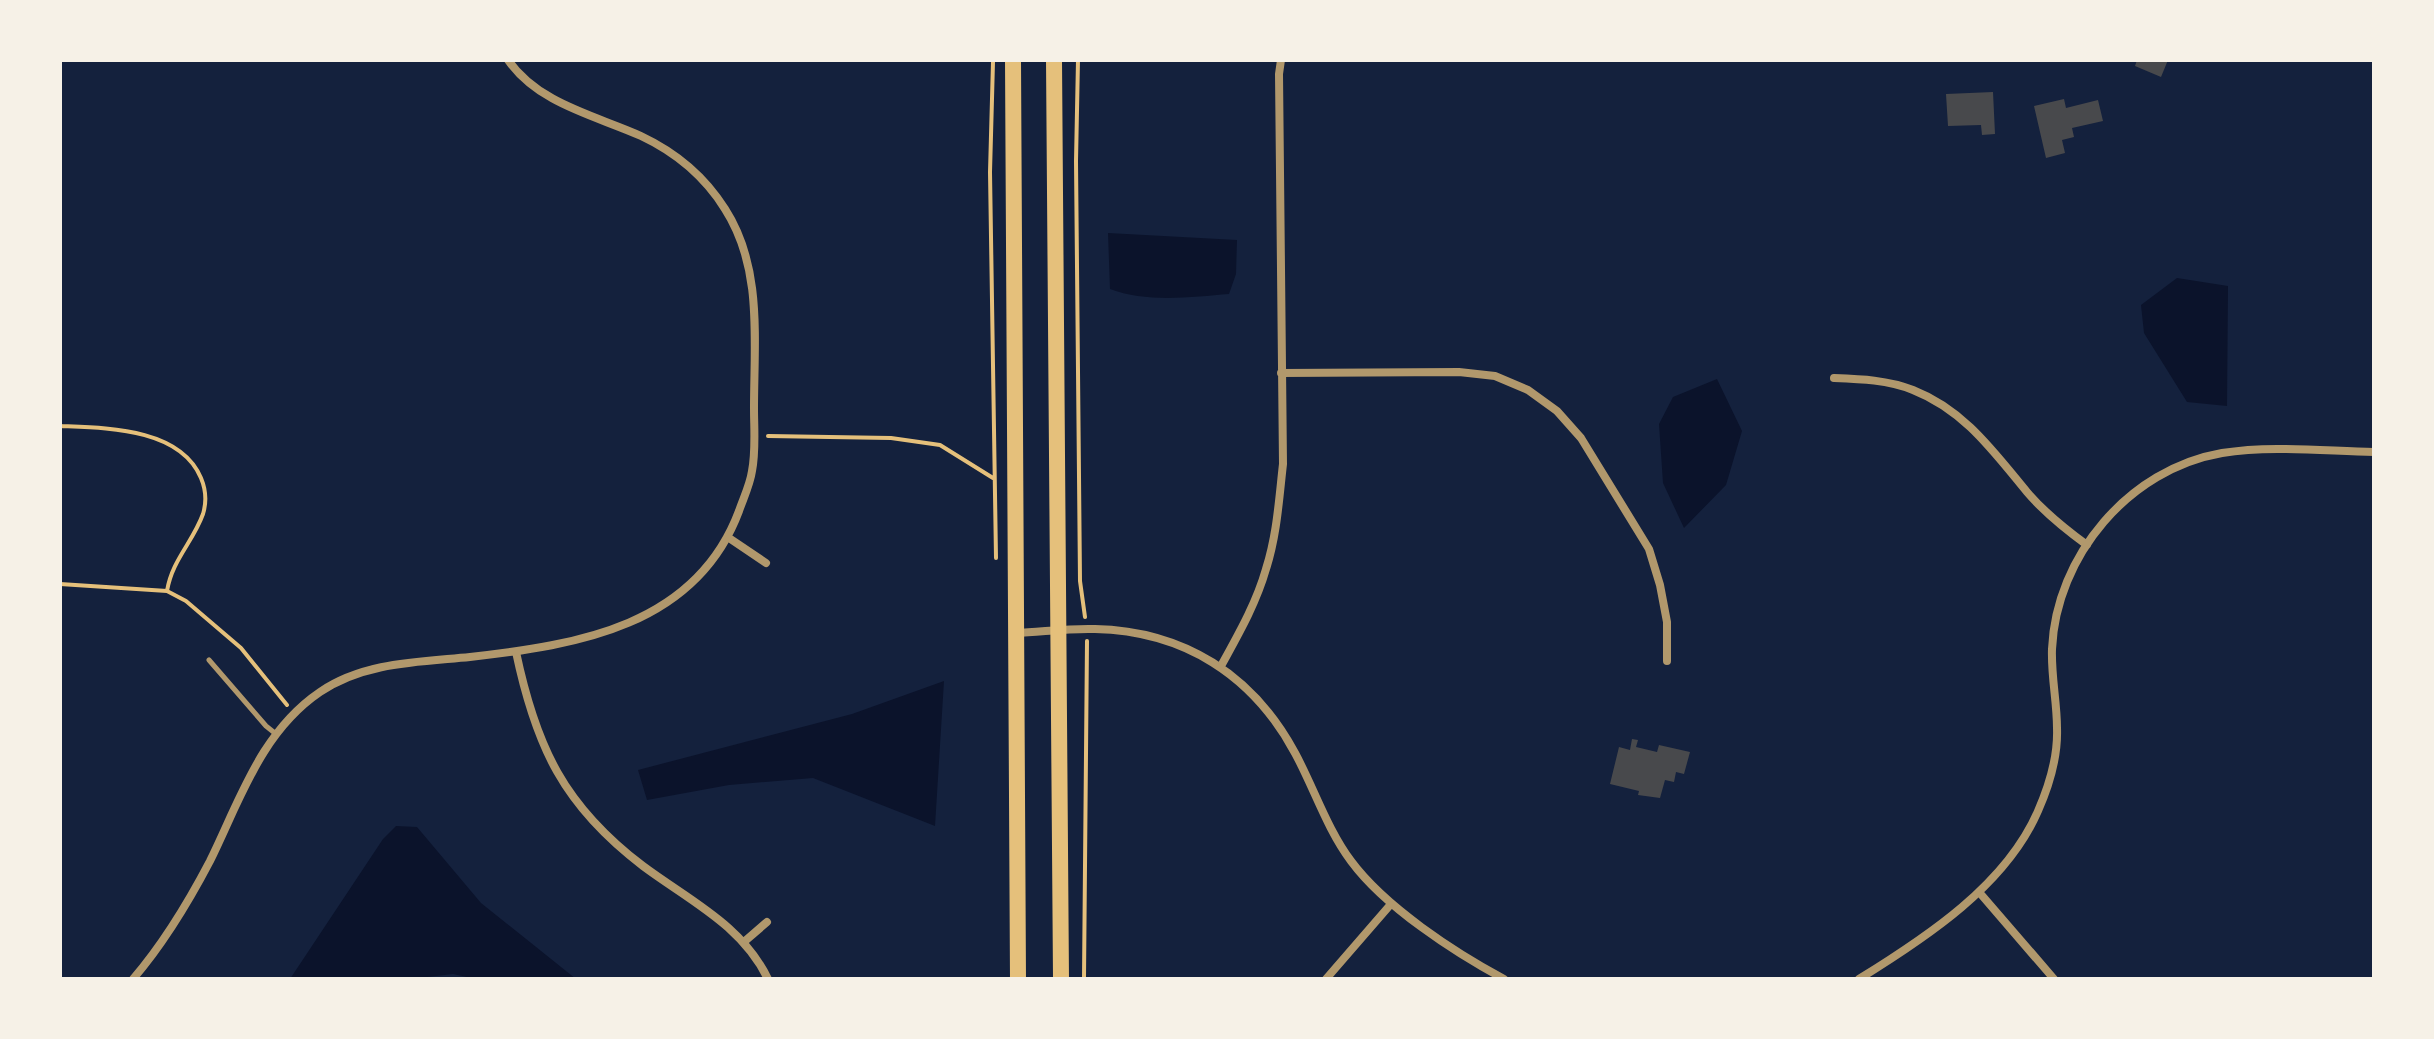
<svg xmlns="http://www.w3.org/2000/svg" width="2434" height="1039" viewBox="0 0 2434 1039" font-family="'IBM Plex Serif',serif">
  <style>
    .water { fill: #0b132b }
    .building { fill: #48494c }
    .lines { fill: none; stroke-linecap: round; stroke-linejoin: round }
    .path { stroke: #e5c07b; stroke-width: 4 }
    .service { stroke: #b1986c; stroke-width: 5 }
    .minor { stroke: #b1986c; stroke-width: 8 }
    .primary { stroke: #e5c07b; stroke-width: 16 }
  </style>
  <rect width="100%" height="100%" fill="#14213d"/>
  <!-- water -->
  <path class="water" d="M1108,233L1237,240L1236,274L1229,294C1192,297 1146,303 1110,289Z
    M2177,278L2228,286L2227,406L2187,402L2144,333L2141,305Z
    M1717,379L1742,431L1726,485L1684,528L1663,483L1659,424L1673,397Z
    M944,681L935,826L813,778L729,785L647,800L638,770L852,714Z
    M396,826L417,827L481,903L576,979H476L453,974L410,979H290L383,839Z"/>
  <!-- building -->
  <path class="building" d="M2137,60H2168L2161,77L2135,66Z
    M1993,92L1995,134L1982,135L1981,125L1948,126L1946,94Z
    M2064,99L2066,108L2098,100L2103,121L2072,128L2074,137L2062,140L2065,153L2046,158L2034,106Z
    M1632,739L1638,740L1636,747L1657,752L1659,745L1690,752L1684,774L1676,772L1674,782L1665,780L1660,798L1638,795L1639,791L1610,784L1619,747L1630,750Z"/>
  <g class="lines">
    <!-- path -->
    <path class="path" d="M1078,60L1076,161L1080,581L1085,617
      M993,62L990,172L996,558
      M60,426C107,428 180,428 201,478C206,490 207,501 203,514C193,542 172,560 167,591
      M768,436L891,438L940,445L993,478
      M60,584L167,591L186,601L241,648L287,705
      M1084,979L1087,641"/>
    <!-- service -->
    <path class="service" d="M209,660L266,726L276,734"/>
    <!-- minor -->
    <path class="minor" d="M1281,373L1459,372L1495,376L1528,390L1557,411L1581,438L1649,549L1660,585L1667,622V661
      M1834,378C1861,379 1888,380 1913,390C1964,410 1993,451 2027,492C2044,512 2065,529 2087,545
      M729,538L766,563
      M1016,633C1042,632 1069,628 1095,629C1184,631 1253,675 1295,753C1314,788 1327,829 1351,861C1385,907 1454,952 1504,979
      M516,652C536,747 564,806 643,866C690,901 742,925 768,979
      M1221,666C1238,635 1256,604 1266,569C1277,535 1279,499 1283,464L1279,74L1281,60
      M1979,892L2054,979
      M745,941L767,922
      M133,979C164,943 188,903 210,861C240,800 261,732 320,692C364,662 419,662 470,657C578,645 696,626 739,511C743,499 750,485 752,471C756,451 754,429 754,408C754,340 763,268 725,209C705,177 675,152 641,136C594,115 539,104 508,60
      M1326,979L1391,904
      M1859,979C1927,937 2006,885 2038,811C2049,786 2058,755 2057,728C2057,702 2051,676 2052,649C2056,556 2129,469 2222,453C2271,445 2324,451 2374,452"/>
    <!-- primary -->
    <path class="primary" d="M1013,60L1018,979
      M1054,60L1061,979"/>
  </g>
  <!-- border -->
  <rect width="2434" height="1039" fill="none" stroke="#f6f1e7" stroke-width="124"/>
</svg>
